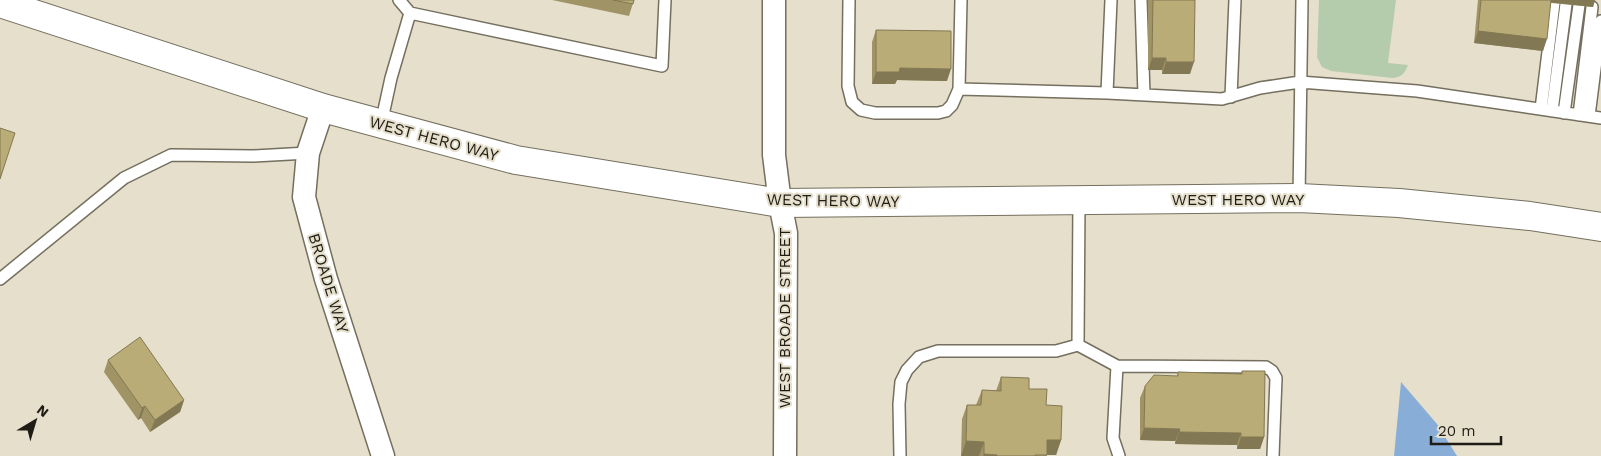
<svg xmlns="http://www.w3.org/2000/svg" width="1601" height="456" viewBox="0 0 1601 456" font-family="'Work Sans',sans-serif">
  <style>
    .green { fill: #b5ccac }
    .water { fill: #88aed7 }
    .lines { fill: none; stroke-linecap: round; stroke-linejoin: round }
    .service-casing { stroke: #746f5e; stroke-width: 14 }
    .minor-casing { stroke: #746f5e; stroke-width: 25 }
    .secondary-casing { stroke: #746f5e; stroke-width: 30 }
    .service { stroke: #fff; stroke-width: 11 }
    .minor { stroke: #fff; stroke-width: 22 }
    .secondary { stroke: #fff; stroke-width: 28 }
    .wall { fill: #a09466 }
    .shaded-wall { fill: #827853 }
    .building { fill: #baac77; stroke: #827853 }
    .labels { text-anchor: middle; stroke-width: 4; stroke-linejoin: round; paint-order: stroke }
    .street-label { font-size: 16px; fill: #1e1c15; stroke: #e5dfcc }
  </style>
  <rect width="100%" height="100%" fill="#e5dfcc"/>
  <!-- green -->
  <path class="green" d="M1319,0H1396L1388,63L1408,65C1405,73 1401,78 1392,78L1331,71L1322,67L1317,57Z"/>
  <!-- water -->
  <path class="water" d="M1401,382L1437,424L1457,456H1394Z"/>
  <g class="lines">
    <!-- service casing -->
    <g class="service-casing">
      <path id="service" d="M399,0L410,13L662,66L665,0
        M849,0L848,86L852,102L861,110L875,113H938L946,111L952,105L959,89L961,0
        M1111,0L1107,93L1222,99L1260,88L1300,82L1417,91L1601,118
        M1141,0L1144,95
        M959,89L1107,93
        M1231,97L1235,0
        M1541,109L1554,3
        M1552,111L1566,4
        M1564,113L1579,5
        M1579,115L1592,7
        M1589,116L1601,21
        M381,124L391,78L410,13
        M1299,198L1302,0
        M0,279L124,178L171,155L253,156L308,153
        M1078,345L1117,366L1266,367L1272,371L1276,378L1273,456
        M1117,366L1113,438L1119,456
        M900,456L899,404L901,382L907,370L919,357L938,351H1056L1078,345L1079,200"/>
    </g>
    <!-- minor casing -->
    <g class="minor-casing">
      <path id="minor" d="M774,0V155L780,203L786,233L785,456
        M323,108L308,153L304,197L326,279L383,456"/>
    </g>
    <!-- secondary casing -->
    <g class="secondary-casing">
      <path id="secondary" d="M0,3L323,108L516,160L780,203L1299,198L1399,203L1530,216L1601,227"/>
    </g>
    <!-- service -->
    <use href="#service" class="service"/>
    <!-- minor -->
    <use href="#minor" class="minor"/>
    <!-- secondary -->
    <use href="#secondary" class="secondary"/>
  </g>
  <!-- wall -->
  <path class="wall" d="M552,0H634L629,16Z
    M1148,0H1195L1190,74H1162V70H1148Z
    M1478,0H1595L1593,7L1551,3L1543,51L1474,43Z
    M876,30L947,81L897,80L895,84H872V42Z
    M108,360L184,400L180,412L150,432L141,418L138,420L104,372Z
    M1242,371L1264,437L1260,449H1237V445L1175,444V441L1140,440V398L1145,386L1177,376L1178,372L1241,374Z
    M1001,377L1029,389L1046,405L1061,440L1056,455H1047V456H961L962,419L967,405H976L982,390L996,391Z"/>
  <!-- shaded-wall -->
  <path class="shaded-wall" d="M1548,0H1595L1593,7L1547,2Z
    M1478,31L1547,39L1543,51L1474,43Z
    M1152,58H1166L1162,70H1148Z
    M1166,62H1194L1190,74H1162Z
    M900,68L951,69L947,81L897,80L895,84H872L876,72Z
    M184,400L180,412L150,432L155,420Z
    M145,406L141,418L138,420L142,408Z
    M1144,428L1180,429L1175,441L1140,440Z
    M1179,432L1241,433L1237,445L1175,444Z
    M1241,437H1264L1260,449H1237Z
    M1047,440H1061L1056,455H1042Z
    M966,441L984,442L979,456H961Z
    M984,454L997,455V456H983Z"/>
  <!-- building -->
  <path class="building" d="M613,0H634L633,4Z
    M1153,0H1195L1194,62H1166V58H1152Z
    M1481,0H1551L1547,39L1478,31Z
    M876,30L951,31V69L900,68L899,72H876Z
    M0,128L15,133L0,179Z
    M140,337L184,400L155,420L145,406L142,408L108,360Z
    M1242,371H1265L1264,437H1241V433L1179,432L1180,429L1144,428L1145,386L1154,375L1178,376V372L1242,374Z
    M1001,377L1029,378V389H1047L1046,405L1062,406L1061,440H1047V455H1035V456H997V455L984,454V442L966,441L967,405H981L982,390L1001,391Z"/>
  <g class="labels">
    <!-- street labels -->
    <g class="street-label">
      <text transform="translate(434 138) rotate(15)" y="6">WEST HERO WAY</text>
      <text x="1238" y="205">WEST HERO WAY</text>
      <text transform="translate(833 200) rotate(1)" y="6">WEST HERO WAY</text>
      <text transform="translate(329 283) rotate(73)" y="6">BROADE WAY</text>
      <text transform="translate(784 318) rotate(-90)" y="6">WEST BROADE STREET</text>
    </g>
  </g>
  <!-- north arrow -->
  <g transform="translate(35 421) rotate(38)" stroke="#e5dfcc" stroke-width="4" paint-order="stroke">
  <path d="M0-4L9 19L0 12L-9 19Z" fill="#1e1c15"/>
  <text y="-8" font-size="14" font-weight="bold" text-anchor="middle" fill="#1e1c15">N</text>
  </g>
  <!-- scale -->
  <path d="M1431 436v8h70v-8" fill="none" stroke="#1e1c15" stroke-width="2.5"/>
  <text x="1438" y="436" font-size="15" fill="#1e1c15" stroke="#e5dfcc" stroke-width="4" paint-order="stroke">20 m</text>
</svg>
